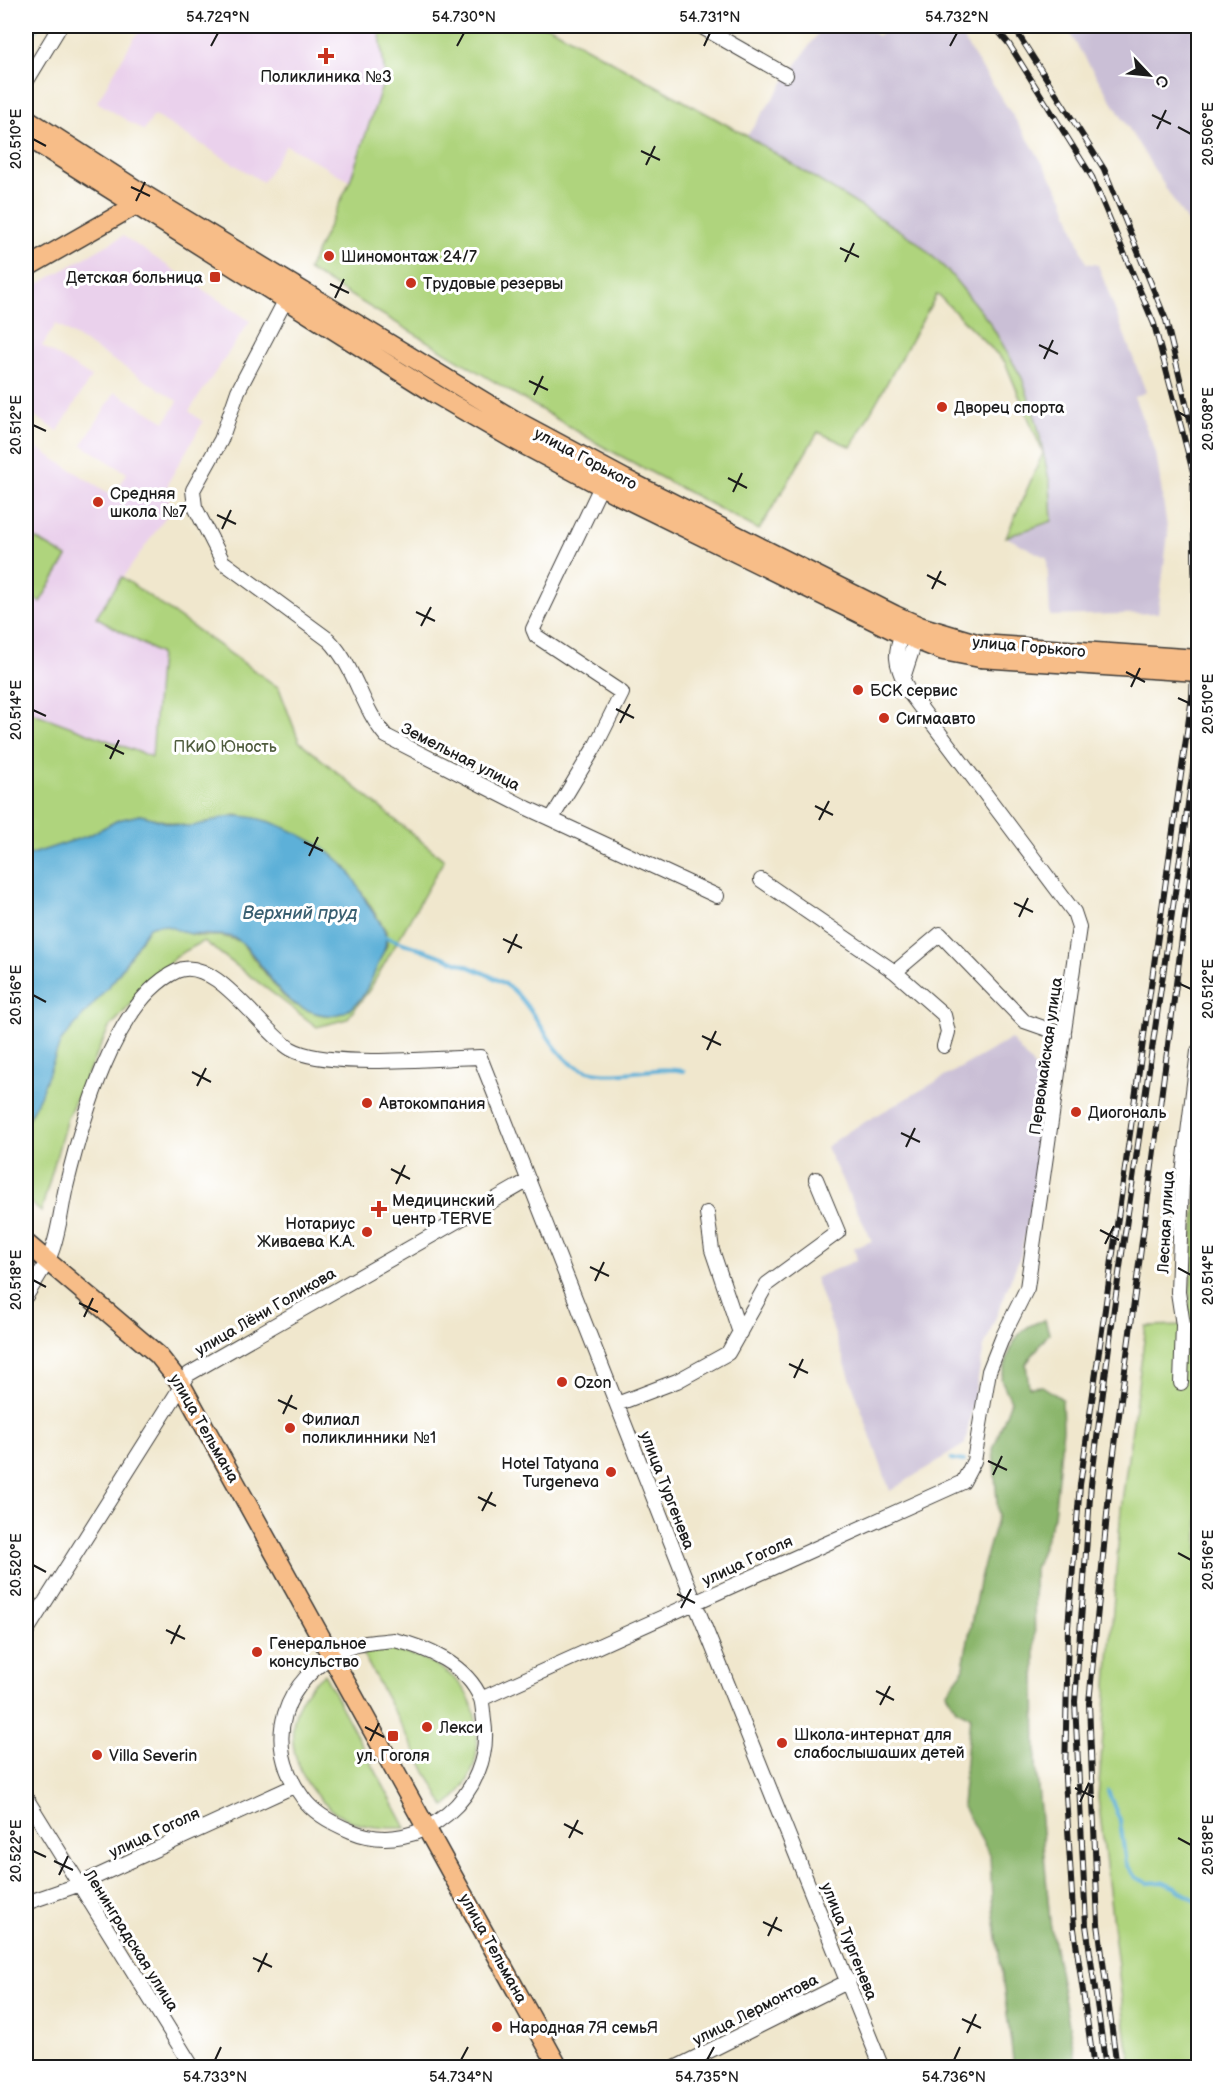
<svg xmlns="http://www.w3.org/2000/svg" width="1224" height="2093" viewBox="0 0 1224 2093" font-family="'Balsamiq Sans',sans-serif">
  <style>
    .built { fill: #ead1ec }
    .industrial { fill: #cabfd6 }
    .green { fill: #afd47d; stroke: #66784c; stroke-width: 1.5 }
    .forest { fill: #8bb66c; stroke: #546944; stroke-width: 1.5 }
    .water { fill: #5db0d8; stroke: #3c667a; stroke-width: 1.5 }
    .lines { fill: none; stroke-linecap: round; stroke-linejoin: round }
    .stream { stroke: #5db0d8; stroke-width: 4 }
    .minor-casing { stroke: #3c3a37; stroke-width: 16 }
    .major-casing { stroke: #3c3a37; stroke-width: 21 }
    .minor { stroke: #fff; stroke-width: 14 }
    .major { stroke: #f7bd88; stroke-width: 18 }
    .rail-casing { stroke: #1c1c1c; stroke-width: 6 }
    .rail { stroke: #fff; stroke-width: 4; stroke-dasharray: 11; stroke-linecap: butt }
    .major-bridge-casing { stroke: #3c3a37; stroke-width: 21; stroke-linecap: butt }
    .major-bridge { stroke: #f7bd88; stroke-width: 18 }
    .ticks { fill: none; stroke: #1c1c1c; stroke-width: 2 }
    .poi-dot { fill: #c8321e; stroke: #fff; stroke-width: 2 }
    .labels { text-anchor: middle; stroke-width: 6; stroke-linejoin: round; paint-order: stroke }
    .poi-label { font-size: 16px; fill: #1c1c1c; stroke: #fff; text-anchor: start }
    .street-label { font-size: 16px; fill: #1c1c1c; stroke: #fff }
    .park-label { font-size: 16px; fill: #4f5c3e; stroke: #fff }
    .water-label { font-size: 18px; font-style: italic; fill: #395f71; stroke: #fff }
    .neatline { fill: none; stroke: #1c1c1c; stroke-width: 2 }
    .ticks-label { font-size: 15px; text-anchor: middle; fill: #1c1c1c }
  </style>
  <rect width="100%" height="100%" fill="#fff"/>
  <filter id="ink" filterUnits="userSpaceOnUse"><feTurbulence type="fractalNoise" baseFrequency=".0167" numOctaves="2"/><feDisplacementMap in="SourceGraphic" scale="12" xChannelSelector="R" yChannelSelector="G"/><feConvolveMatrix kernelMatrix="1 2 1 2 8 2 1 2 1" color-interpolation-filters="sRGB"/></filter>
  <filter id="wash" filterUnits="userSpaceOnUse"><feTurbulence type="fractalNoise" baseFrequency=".008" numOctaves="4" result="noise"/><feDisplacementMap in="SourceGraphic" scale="24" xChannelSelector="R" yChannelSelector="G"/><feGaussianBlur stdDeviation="1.35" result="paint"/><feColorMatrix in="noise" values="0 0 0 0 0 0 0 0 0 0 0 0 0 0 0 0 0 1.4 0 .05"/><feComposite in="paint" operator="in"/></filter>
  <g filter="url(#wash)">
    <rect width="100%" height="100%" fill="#f0e7cd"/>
    <!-- built -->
    <path class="built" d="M145,26H379L385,77L350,181L286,145L263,182L154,115L144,131L97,102L134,38Z
      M123,236L250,321L189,411L203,422L169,481L166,493L172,508L96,616L160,653L152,758L26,710V594L40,602L67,557L26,533V441L113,496L127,473L82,445L115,392L165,422L178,401L56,324L42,346L91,377L58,431L26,411V291Z"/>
    <!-- industrial -->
    <path class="industrial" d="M823,26H863L878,36L888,26H962L957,30L1030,142L1063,198L1086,263L1098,265L1146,392L1134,397L1156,453L1168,534L1158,613L1050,616L1047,558L1006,537L1052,521L1050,484L1037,423L1022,378L990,323L949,272L915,240L747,136Z
      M1065,26H1198V278L1192,230Z
      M1011,1039L1043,1078L1045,1143L1021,1254L984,1347L965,1444L890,1491L815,1278L857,1260L854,1248L872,1241L826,1147L849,1131Z"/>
    <!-- green -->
    <path class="green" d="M379,26H548L747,136L915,240L949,272L990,323L1022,378L1037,423L1050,484L1052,521L1006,537L1043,453L1005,362L937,294L851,447L818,432L759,530L600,445L308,270L350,181L385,77Z
      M26,533L67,557L40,602L26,594Z
      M122,577L279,688L299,741L444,860L370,989L347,1019L317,1027L204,941L176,956L109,1028L67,1118L41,1212L26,1199V1123L40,1096L54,1053L67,1032L115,979L149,927L156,924L164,925L198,936H221L240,941L283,996L293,1004L318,1014L331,1015L341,1013L358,1002L387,945L386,931L346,867L330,853L271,822L236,815L199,826H186L140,815L118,820L91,835L26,856V710L152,757L160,654L96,617Z
      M1198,1160V2067L1133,2068L1127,2043L1098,1797L1121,1509L1146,1326L1188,1325Z
      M383,1648C441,1659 482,1683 477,1748C476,1771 463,1793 445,1807L363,1654Z
      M324,1674L406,1828C388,1828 367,1828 351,1821C293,1795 268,1715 324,1674Z"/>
    <!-- forest -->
    <path class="forest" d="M1045,1320L1049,1333L1026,1364L1029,1387L1042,1386L1062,1399L1063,1429L1054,1516L1034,1572L1036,1764L1050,1922L1077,2068L1014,2067L992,1900L990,1855L962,1805L970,1716L956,1709L946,1693L962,1672L979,1582L998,1515L993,1449L1011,1401L1001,1379C1011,1349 1012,1328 1045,1320Z"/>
    <!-- water -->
    <path class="water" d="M140,815C156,818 172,826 188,826C205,827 220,815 237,816C270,816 324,843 346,868C355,878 360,891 367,903C378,922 393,932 382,955C373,975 364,1005 342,1013C331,1017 320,1015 310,1011C275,1000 267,965 241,942C229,931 203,937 187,933C174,930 162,921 149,927L115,979L61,1041L40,1096L26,1123V856L90,835L118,820Z"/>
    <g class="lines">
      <!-- stream -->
      <path class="stream" d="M26,44L37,26
        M386,937C418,949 489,970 512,989C534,1008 551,1050 572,1064C607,1085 647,1064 684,1071
        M951,1459L964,1461
        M1108,1791L1120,1821L1126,1864L1135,1877L1148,1883L1162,1882L1176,1888L1198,1903"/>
    </g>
  </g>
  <g filter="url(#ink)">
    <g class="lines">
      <!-- minor casing -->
      <g class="minor-casing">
        <path id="minor" d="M700,26L786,75
          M26,82L60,26
          M286,299L238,391L221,440L193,490L195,507L223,562L329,640C356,668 361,707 386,736L527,808L717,896
          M903,678L918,632
          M552,818L596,745L622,693L536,636L533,629L605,478
          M761,880L895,972L940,934L1024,1021L1064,1035
          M895,972L944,1015L948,1032L944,1046
          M707,1213L712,1250L740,1333
          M26,1296C34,1283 44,1269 51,1253C59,1233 61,1209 66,1187C81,1125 114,1000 177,971C214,954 262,1032 291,1049C326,1069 436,1058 480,1057L695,1603L882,2068
          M1181,1383L1183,1325L1178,1292L1182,1182L1198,1051
          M617,1404L677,1381L728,1353L767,1284L838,1232L816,1179
          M26,1632L189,1374L529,1180
          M394,1640C426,1647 467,1665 481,1699C483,1705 483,1714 484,1721C495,1793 420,1860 351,1831C334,1824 314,1814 303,1798C261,1742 283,1679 345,1649C359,1642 378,1642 394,1640Z
          M481,1699L963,1482L974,1461L989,1371L1003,1336L1027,1288L1079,927L1074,912L908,691C895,660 893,658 904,625
          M26,1798L193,2068
          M26,1903L78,1885L294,1786
          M675,2068L849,1981"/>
      </g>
      <!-- major casing -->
      <g class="major-casing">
        <path id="major" d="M26,118L145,195L513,419L625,479L895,615L920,626L980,644
          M26,136L437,395L511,438L618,495L901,634L943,651L980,658
          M26,268L136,205L142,198
          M26,1243L158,1355L181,1384L559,2068"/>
      </g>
      <!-- minor -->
      <use href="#minor" class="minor"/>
      <!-- major -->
      <use href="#major" class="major"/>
      <!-- rail casing -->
      <g class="rail-casing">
        <path id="rail" d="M994,26L1009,44L1092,177L1154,324L1193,472L1195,619L1192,697L1080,1485L1068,1627L1065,1778L1074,1929L1094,2068
          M1013,26L1104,169L1166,320L1198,454
          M1106,2068L1086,1925L1075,1702L1091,1484L1114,1308L1198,736
          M1117,2068L1098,1924L1089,1703L1110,1483L1198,818"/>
      </g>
      <!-- rail -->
      <use href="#rail" class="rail"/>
      <!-- major-bridge casing -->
      <g class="major-bridge-casing">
        <path id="major-bridge" d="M980,644L1198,659
          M980,658L1198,672"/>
      </g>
      <!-- major-bridge -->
      <use href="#major-bridge" class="major-bridge"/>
    </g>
  </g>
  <!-- ticks -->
  <path class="ticks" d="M211,46L218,33M457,46L464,33M704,46L710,33M950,46L957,33M1152,115L1171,124M1178,127L1191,134M1157,129L1166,110M33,139L46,146M641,151L660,160M646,165L655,146M131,187L150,196M136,201L145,182M840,248L859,257M845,262L854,243M330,284L349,293M335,298L344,279M1039,345L1058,354M1044,359L1053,340M529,381L548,390M534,395L543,376M1178,412L1191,419M33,425L46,431M728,478L747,488M733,492L742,473M217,515L236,524M222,529L231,510M927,575L946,585M932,589L941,571M416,612L435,621M421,626L431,607M1126,672L1145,682M1131,687L1140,668M1178,698L1191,704M616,709L634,718M33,710L46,716M620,723L630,704M105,745L124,754M110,759L119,740M815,806L833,815M819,820L829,801M304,842L323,851M309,856L318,837M1014,903L1033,912M1019,917L1028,898M503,939L522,948M508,953L517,934M1178,983L1191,989M33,995L46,1002M702,1036L721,1045M707,1050L716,1031M192,1072L211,1082M197,1086L206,1068M901,1133L920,1142M906,1147L915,1128M391,1169L410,1179M396,1184L405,1165M1100,1230L1119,1240M1105,1244L1114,1226M590,1267L609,1276M1178,1268L1191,1275M33,1280L46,1287M595,1281L604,1262M79,1303L98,1312M84,1317L93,1298M789,1364L808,1373M794,1378L803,1359M278,1400L297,1409M283,1414L292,1395M988,1461L1007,1470M993,1475L1002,1456M478,1497L496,1506M482,1511L492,1492M1178,1553L1191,1560M33,1565L46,1572M677,1594L695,1603M681,1608L691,1589M166,1630L185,1639M171,1644L180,1625M876,1691L894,1700M880,1705L890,1686M365,1727L384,1737M370,1741L379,1723M1075,1788L1094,1797M1080,1802L1089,1783M564,1824L583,1834M569,1838L578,1820M1178,1838L1191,1845M33,1851L46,1857M54,1861L73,1870M59,1875L68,1856M763,1922L782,1931M768,1936L777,1917M253,1958L272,1967M258,1972L267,1953M962,2019L981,2028M967,2033L976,2014M215,2060L221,2047M461,2060L468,2047M707,2060L714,2047M954,2060L960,2047"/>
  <!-- markers -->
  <g class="poi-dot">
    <path d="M323 47h6v6h6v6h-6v6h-6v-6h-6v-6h6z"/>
    <circle cx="329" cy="256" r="6"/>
    <rect x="209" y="271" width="12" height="12" rx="3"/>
    <circle cx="411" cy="283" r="6"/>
    <circle cx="942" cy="407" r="6"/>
    <circle cx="98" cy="502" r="6"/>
    <circle cx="858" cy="690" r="6"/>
    <circle cx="884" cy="718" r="6"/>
    <circle cx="367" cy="1103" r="6"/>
    <circle cx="1076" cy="1112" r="6"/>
    <path d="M376 1200h6v6h6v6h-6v6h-6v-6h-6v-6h6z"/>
    <circle cx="367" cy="1232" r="6"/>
    <circle cx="562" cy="1382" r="6"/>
    <circle cx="290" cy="1428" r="6"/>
    <circle cx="611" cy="1472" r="6"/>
    <circle cx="257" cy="1652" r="6"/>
    <circle cx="427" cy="1727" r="6"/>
    <rect x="387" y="1730" width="12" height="12" rx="3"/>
    <circle cx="782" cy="1743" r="6"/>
    <circle cx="97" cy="1755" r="6"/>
    <circle cx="497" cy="2027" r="6"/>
  </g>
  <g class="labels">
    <!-- poi labels -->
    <g class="poi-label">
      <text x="326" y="82" text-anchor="middle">Поликлиника №3</text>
      <text x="341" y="262">Шиномонтаж 24/7</text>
      <text x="203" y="283" text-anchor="end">Детская больница</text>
      <text x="423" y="289">Трудовые резервы</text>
      <text x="954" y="413">Дворец спорта</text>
      <text x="110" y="499">Средняя<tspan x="110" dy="18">школа №7</tspan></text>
      <text x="870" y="696">БСК сервис</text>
      <text x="896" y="724">Сигмаавто</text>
      <text x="379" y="1109">Автокомпания</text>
      <text x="1088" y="1118">Диогональ</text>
      <text x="392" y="1206">Медицинский<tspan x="392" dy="18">центр TERVE</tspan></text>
      <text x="355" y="1229" text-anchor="end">Нотариус<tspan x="355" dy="18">Живаева К.А.</tspan></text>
      <text x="574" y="1388">Ozon</text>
      <text x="302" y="1425">Филиал<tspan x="302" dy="18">поликлинники №1</tspan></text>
      <text x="599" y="1469" text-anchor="end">Hotel Tatyana<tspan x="599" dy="18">Turgeneva</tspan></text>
      <text x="269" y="1649">Генеральное<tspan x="269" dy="18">консульство</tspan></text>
      <text x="439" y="1733">Лекси</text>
      <text x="794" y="1740">Школа-интернат для<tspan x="794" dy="18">слабослышаших детей</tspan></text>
      <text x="109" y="1761">Villa Severin</text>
      <text x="393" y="1761" text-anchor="middle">ул. Гоголя</text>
      <text x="509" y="2033">Народная 7Я семьЯ</text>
    </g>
    <!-- street labels -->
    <g class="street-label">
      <text transform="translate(586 458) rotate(28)" y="6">улица Горького</text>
      <text transform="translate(1029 646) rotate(5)" y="6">улица Горького</text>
      <text transform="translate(461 756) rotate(27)" y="6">Земельная улица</text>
      <text transform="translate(1045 1056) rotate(-82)" y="6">Первомайская улица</text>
      <text transform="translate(1165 1222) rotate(-87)" y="6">Лесная улица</text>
      <text transform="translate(265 1311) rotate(-30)" y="6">улица Лёни Голикова</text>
      <text transform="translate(205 1428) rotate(60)" y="6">улица Тельмана</text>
      <text transform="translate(668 1490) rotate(69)" y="6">улица Тургенева</text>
      <text transform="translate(747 1560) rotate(-25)" y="6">улица Гоголя</text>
      <text transform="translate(154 1832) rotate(-25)" y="6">улица Гоголя</text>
      <text transform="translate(132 1940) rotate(58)" y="6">Ленинградская улица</text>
      <text transform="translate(850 1941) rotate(68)" y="6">улица Тургенева</text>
      <text transform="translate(494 1948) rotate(61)" y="6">улица Тельмана</text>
      <text transform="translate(755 2009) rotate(-27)" y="6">улица Лермонтова</text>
    </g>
    <!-- park labels -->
    <g class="park-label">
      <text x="225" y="752">ПКиО Юность</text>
    </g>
    <!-- water labels -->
    <g class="water-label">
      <text x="300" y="919">Верхний пруд</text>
    </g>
  </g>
  <!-- margin -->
  <rect width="1224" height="2093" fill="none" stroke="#fff" stroke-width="66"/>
  <!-- north arrow -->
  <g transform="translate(1149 75) rotate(116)" stroke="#ffffff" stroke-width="4.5" paint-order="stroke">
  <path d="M0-4.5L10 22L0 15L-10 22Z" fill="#1c1c1c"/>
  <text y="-9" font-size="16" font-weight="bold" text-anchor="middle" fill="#1c1c1c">С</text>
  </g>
  <rect x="33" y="33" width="1158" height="2027" class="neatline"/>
  <g class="ticks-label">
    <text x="218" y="22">54.729°N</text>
    <text x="464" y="22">54.730°N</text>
    <text x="710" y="22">54.731°N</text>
    <text x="957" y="22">54.732°N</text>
    <text transform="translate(1208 134) rotate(-90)" y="5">20.506°E</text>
    <text transform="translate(16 139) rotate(-90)" y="5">20.510°E</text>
    <text transform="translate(1208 419) rotate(-90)" y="5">20.508°E</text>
    <text transform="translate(16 425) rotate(-90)" y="5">20.512°E</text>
    <text transform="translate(1208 704) rotate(-90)" y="5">20.510°E</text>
    <text transform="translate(16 710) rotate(-90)" y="5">20.514°E</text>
    <text transform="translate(1208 989) rotate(-90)" y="5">20.512°E</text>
    <text transform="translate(16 995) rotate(-90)" y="5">20.516°E</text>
    <text transform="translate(1208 1275) rotate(-90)" y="5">20.514°E</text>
    <text transform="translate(16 1280) rotate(-90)" y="5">20.518°E</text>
    <text transform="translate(1208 1560) rotate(-90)" y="5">20.516°E</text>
    <text transform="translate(16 1565) rotate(-90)" y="5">20.520°E</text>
    <text transform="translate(1208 1845) rotate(-90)" y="5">20.518°E</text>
    <text transform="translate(16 1851) rotate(-90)" y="5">20.522°E</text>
    <text x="215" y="2082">54.733°N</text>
    <text x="461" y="2082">54.734°N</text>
    <text x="707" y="2082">54.735°N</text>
    <text x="954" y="2082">54.736°N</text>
  </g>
</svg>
